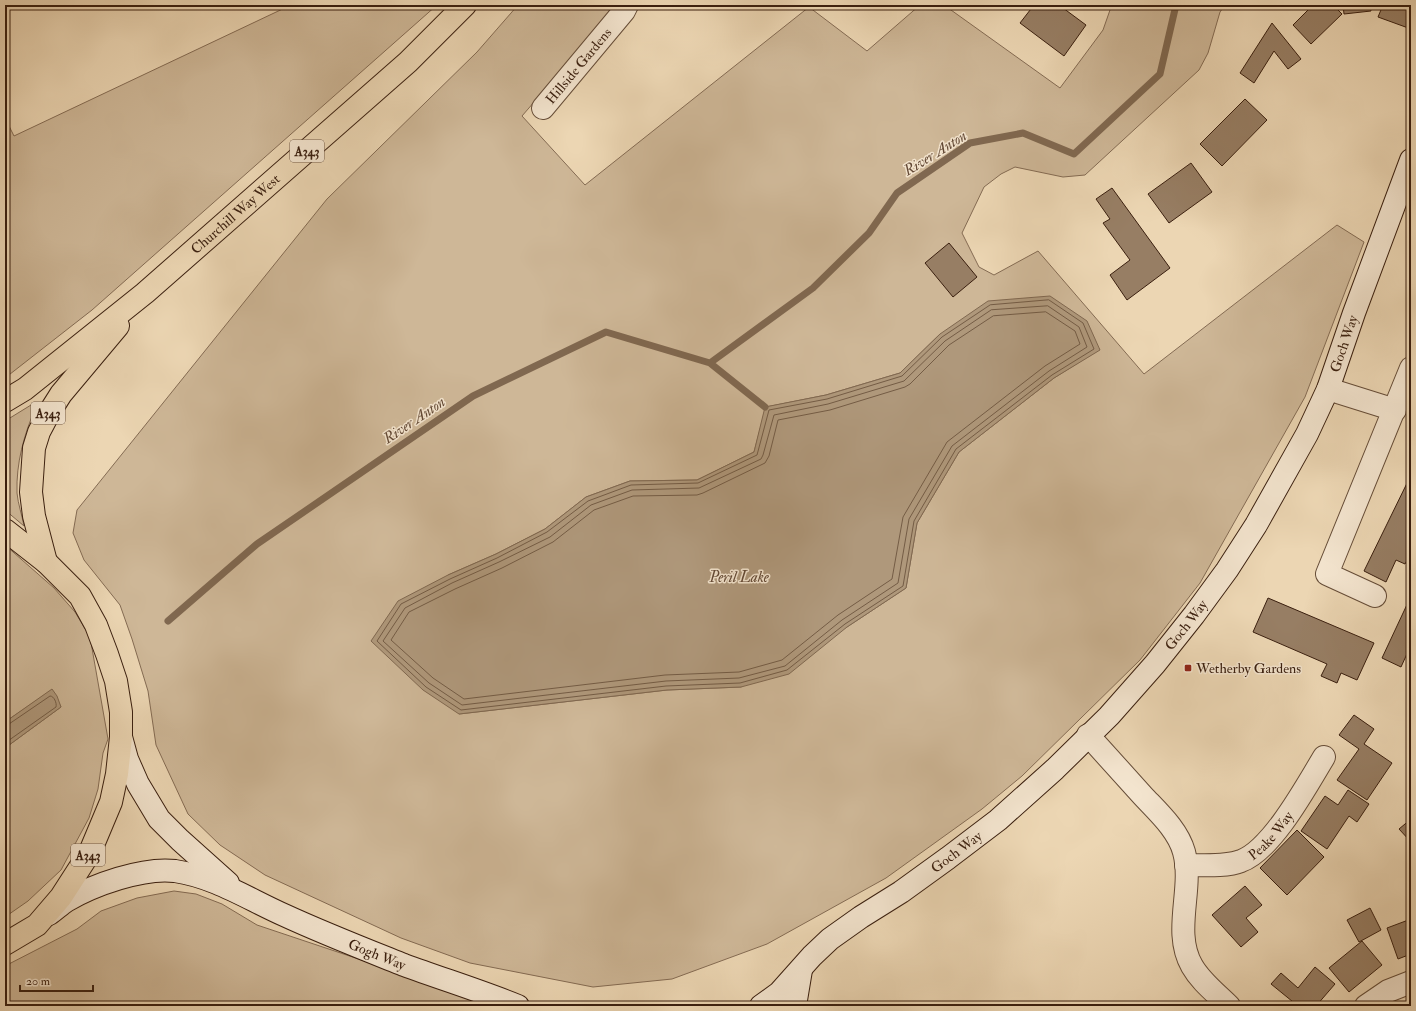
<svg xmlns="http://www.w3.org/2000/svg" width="1416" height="1011" viewBox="0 0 1416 1011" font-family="'IM FELL Double Pica',serif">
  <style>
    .green { fill: #ceb797; stroke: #846b53; fill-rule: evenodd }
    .water { fill: #af987b; stroke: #806850 }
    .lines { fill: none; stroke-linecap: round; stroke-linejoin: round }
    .shore { stroke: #745c45; stroke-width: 1 }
    .stream { stroke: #806850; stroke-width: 7 }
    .building { fill: #977e64; stroke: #3a1f0f }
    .street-casing { stroke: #664d38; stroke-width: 24 }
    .secondary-casing { stroke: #3a1f0f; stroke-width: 24 }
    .primary-casing { stroke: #3a1f0f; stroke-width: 24 }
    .street { stroke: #f3e4ce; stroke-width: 22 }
    .secondary { stroke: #f3e4ce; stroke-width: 22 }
    .primary { stroke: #ecd6b3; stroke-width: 22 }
    .poi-dot { fill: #8f2418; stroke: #f3e4ce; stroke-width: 1.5 }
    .labels { text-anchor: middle; stroke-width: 3; stroke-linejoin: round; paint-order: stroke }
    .shield { fill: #f3e4ce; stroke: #725a48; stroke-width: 1 }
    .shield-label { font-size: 13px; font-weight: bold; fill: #3a1f0f }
    .street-label { font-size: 14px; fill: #3a1f0f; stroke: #f3e4ce }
    .poi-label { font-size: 14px; fill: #3a1f0f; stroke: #f3e4ce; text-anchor: start }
    .water-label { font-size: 15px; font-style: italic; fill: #634935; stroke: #f3e4ce }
  </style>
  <rect width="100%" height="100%" fill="#ecd6b3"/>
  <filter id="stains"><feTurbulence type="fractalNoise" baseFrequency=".005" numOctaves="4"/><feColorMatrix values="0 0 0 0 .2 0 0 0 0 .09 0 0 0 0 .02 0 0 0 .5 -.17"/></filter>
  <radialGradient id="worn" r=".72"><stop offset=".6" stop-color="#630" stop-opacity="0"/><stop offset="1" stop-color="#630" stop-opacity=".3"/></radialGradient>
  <!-- green -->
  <path class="green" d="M291,5H437L92,310L5,378V118L14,136Z
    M518,5H612L605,20L522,116L585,185L809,7L867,51L920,5H944L1060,88L1103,30L1110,10L1107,5H1225L1220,12L1208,53L1199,70L1085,175L1063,177L1015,167L1001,174L984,187L962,233L979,267L994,275L1038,251L1144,374L1337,225L1364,242L1305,397L1200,583L1140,660L1022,776L982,809L886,878L767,944L672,979L593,987L470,963L401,938L265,875L220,845L188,814L156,745L148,691L132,639L120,605L84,560L73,533L77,510L327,199L477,52ZM940,334L1100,349L1054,378L959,452L917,523L906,588L847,627L741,687L667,690L459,714L448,575L496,554L545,529L586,497L630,481L697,480L754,452L766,407L826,395L900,373Z
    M31,405L35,409C24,435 16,463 17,493C18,504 22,515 24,526L5,510V421Z
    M5,545L54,588L75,612L90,637L108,739L103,753L98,789L89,818L61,870L28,901L5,917V748L61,707L52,690L5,722Z
    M174,891L196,894L222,904L257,925L475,998L473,1006H216L208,1004L204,1006H5V966L77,929L101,911L137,898Z"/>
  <!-- water -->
  <path class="water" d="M1050,296L1087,321L1100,350L1054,378L959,452L917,523L906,588L847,627L789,674L741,687L667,690L459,714L423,690L371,641L398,601L448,575L496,554L545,529L586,497L630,481L697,480L754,452L765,407L826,395L900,373L940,334L988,301Z
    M52,689L57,696L61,707L5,748V722Z"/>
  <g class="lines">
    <!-- shore -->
    <path class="shore" d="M1049,300L1083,323L1094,349L1052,375L956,449L914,521L903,586L845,624L787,670L740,683L666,686L461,710L426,687L377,641L401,604L450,579L497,558L547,532L588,501L631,485L698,483L757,455L769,410L827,399L902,376L942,337L990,305Z
      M1048,306L1079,327L1087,347L1049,371L952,446L909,519L898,583L842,620L785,666L739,678L666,681L462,705L429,683L383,641L405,608L452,583L499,562L550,537L591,505L632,490L699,488L761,459L763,455L774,415L828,404L904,381L945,341L991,310Z
      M1046,312L1075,331L1080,344L1045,366L947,442L903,517L892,579L838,615L782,660L739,672L665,675L464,699L433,678L391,640L409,612L455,589L502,568L553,542L594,510L633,496L697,495L703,493L765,463L769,456L778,420L830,410L905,387L910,384L949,345L993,316Z
      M5,725L9,724L50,696C54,696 57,703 56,707L5,743"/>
    <!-- stream -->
    <path class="stream" d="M710,363L813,288L869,233L897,193L970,143L1023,133L1074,154L1160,74L1176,5
      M168,621L257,544L473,396L606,332L710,363L765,407"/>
  </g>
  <!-- building -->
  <path class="building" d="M1034,5H1059L1086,25L1064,56L1020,23Z
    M1313,5H1333L1342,14L1311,44L1293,25Z
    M1343,5H1370L1371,11L1344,14Z
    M1383,5H1411V29L1378,17Z
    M1272,23L1301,59L1288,69L1274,51L1254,83L1240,73Z
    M1245,99L1267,120L1222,166L1200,144Z
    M1191,163L1212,192L1169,223L1148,194Z
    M1112,188L1170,268L1127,300L1110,275L1130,260L1103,223L1110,219L1096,199Z
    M949,243L977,277L953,297L925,263Z
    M1411,475V553L1405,564L1396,560L1386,582L1364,571Z
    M1411,596V645L1401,667L1382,658Z
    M1268,598L1374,643L1357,680L1341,673L1337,683L1321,676L1327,664L1253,632Z
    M1354,715L1374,729L1364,744L1392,763L1367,800L1337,780L1359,749L1339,735Z
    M1348,790L1369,804L1357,822L1349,816L1327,849L1301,831L1325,796L1338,805Z
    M1411,819V842L1399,829Z
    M1297,830L1324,857L1287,895L1260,868Z
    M1245,886L1262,905L1246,918L1258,932L1241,947L1212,915Z
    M1370,908L1381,930L1359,942L1347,920Z
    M1411,919V954L1398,959L1387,928Z
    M1362,941L1382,965L1349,992L1329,968Z
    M1315,967L1335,984L1316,1006H1298L1271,984L1281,973L1298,988Z"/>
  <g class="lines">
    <!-- street casing -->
    <g class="street-casing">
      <g id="street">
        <path id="s1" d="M543,108L624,11L627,5"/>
        <path d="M1328,389L1395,410"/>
        <path d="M1375,596L1327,574L1411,368"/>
        <path d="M1088,735C1107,756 1125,776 1143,796C1158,812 1178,830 1184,852C1194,889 1172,931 1192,966C1201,982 1216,993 1229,1006"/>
        <path id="s2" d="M1186,865C1202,865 1226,867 1241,861C1272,850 1307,785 1324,757"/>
        <path d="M1366,1006L1388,991L1411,982"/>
      </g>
    </g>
    <!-- secondary casing -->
    <g class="secondary-casing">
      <g id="secondary">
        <path d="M121,737L127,759L138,784L159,819L180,840L228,883"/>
        <path id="s3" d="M49,914C55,910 60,905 66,901C93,885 143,867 175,871C215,877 248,899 284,915C323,933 364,949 404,965C442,979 481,991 518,1006"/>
        <path id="s4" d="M761,1006L779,993L812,956L830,939L861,917L901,892L948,858L998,820L1055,769L1109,716L1155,664L1194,615L1227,570L1256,525L1307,434L1328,389L1354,313L1411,160"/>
        <path d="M795,1006L801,970"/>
      </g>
    </g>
    <!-- primary casing -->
    <g class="primary-casing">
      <g id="primary">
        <path id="s5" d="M5,401L25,389L145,293L408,62L465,5"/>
        <path d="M5,530L46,562L80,596L96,625L107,654L116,681L121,712V737L117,774L111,802L90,852L61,897L37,925L5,944"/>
        <path d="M46,562L34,516L31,492L34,448L39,432L49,413L61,394L118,326"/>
      </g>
    </g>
    <!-- street -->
    <use href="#street" class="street"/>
    <!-- secondary -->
    <use href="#secondary" class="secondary"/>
    <!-- primary -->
    <use href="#primary" class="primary"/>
  </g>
  <!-- markers -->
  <rect class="poi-dot" x="1184" y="664" width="8" height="8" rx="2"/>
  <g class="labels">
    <!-- shield labels -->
    <g class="shield">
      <rect x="290" y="140" width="34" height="22" rx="3"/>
      <rect x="31" y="402" width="34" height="22" rx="3"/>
      <rect x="71" y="844" width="34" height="22" rx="3"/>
    </g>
    <g class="shield-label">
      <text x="307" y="156">A343</text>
      <text x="48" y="418">A343</text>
      <text x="88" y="860">A343</text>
    </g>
    <!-- street labels -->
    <g class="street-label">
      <text dy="5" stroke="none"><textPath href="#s1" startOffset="55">Hillside Gardens</textPath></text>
      <text dy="5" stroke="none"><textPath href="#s5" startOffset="297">Churchill Way West</textPath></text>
      <text dy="5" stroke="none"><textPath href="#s4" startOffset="898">Goch Way</textPath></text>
      <text dy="5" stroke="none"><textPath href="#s4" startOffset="574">Goch Way</textPath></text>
      <text dy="5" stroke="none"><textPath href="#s2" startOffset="95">Peake Way</textPath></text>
      <text dy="5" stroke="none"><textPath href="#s4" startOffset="250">Goch Way</textPath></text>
      <text dy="5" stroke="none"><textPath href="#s3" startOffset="355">Gogh Way</textPath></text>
    </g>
    <!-- poi labels -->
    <g class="poi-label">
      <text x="1196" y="673">Wetherby Gardens</text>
    </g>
    <!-- water labels -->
    <g class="water-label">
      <text transform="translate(935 153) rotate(-32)" y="5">River Anton</text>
      <text transform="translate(414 420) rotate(-34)" y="5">River Anton</text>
      <text x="739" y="582">Peril Lake</text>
    </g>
  </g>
  <!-- margin -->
  <rect width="1416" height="1011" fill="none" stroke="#ecd6b3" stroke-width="20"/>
  <rect x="6" y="6" width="1404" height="999" fill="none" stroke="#3a1f0f" stroke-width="2"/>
  <rect x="10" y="10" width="1396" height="991" fill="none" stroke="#3a1f0f"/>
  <!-- scale -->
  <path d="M20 985v6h73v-6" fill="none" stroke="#3a1f0f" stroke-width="2"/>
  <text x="26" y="985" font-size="12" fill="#3a1f0f" stroke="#f3e4ce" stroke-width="3" paint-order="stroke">20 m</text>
  <rect width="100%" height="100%" filter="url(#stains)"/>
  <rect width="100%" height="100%" fill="url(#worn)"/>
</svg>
